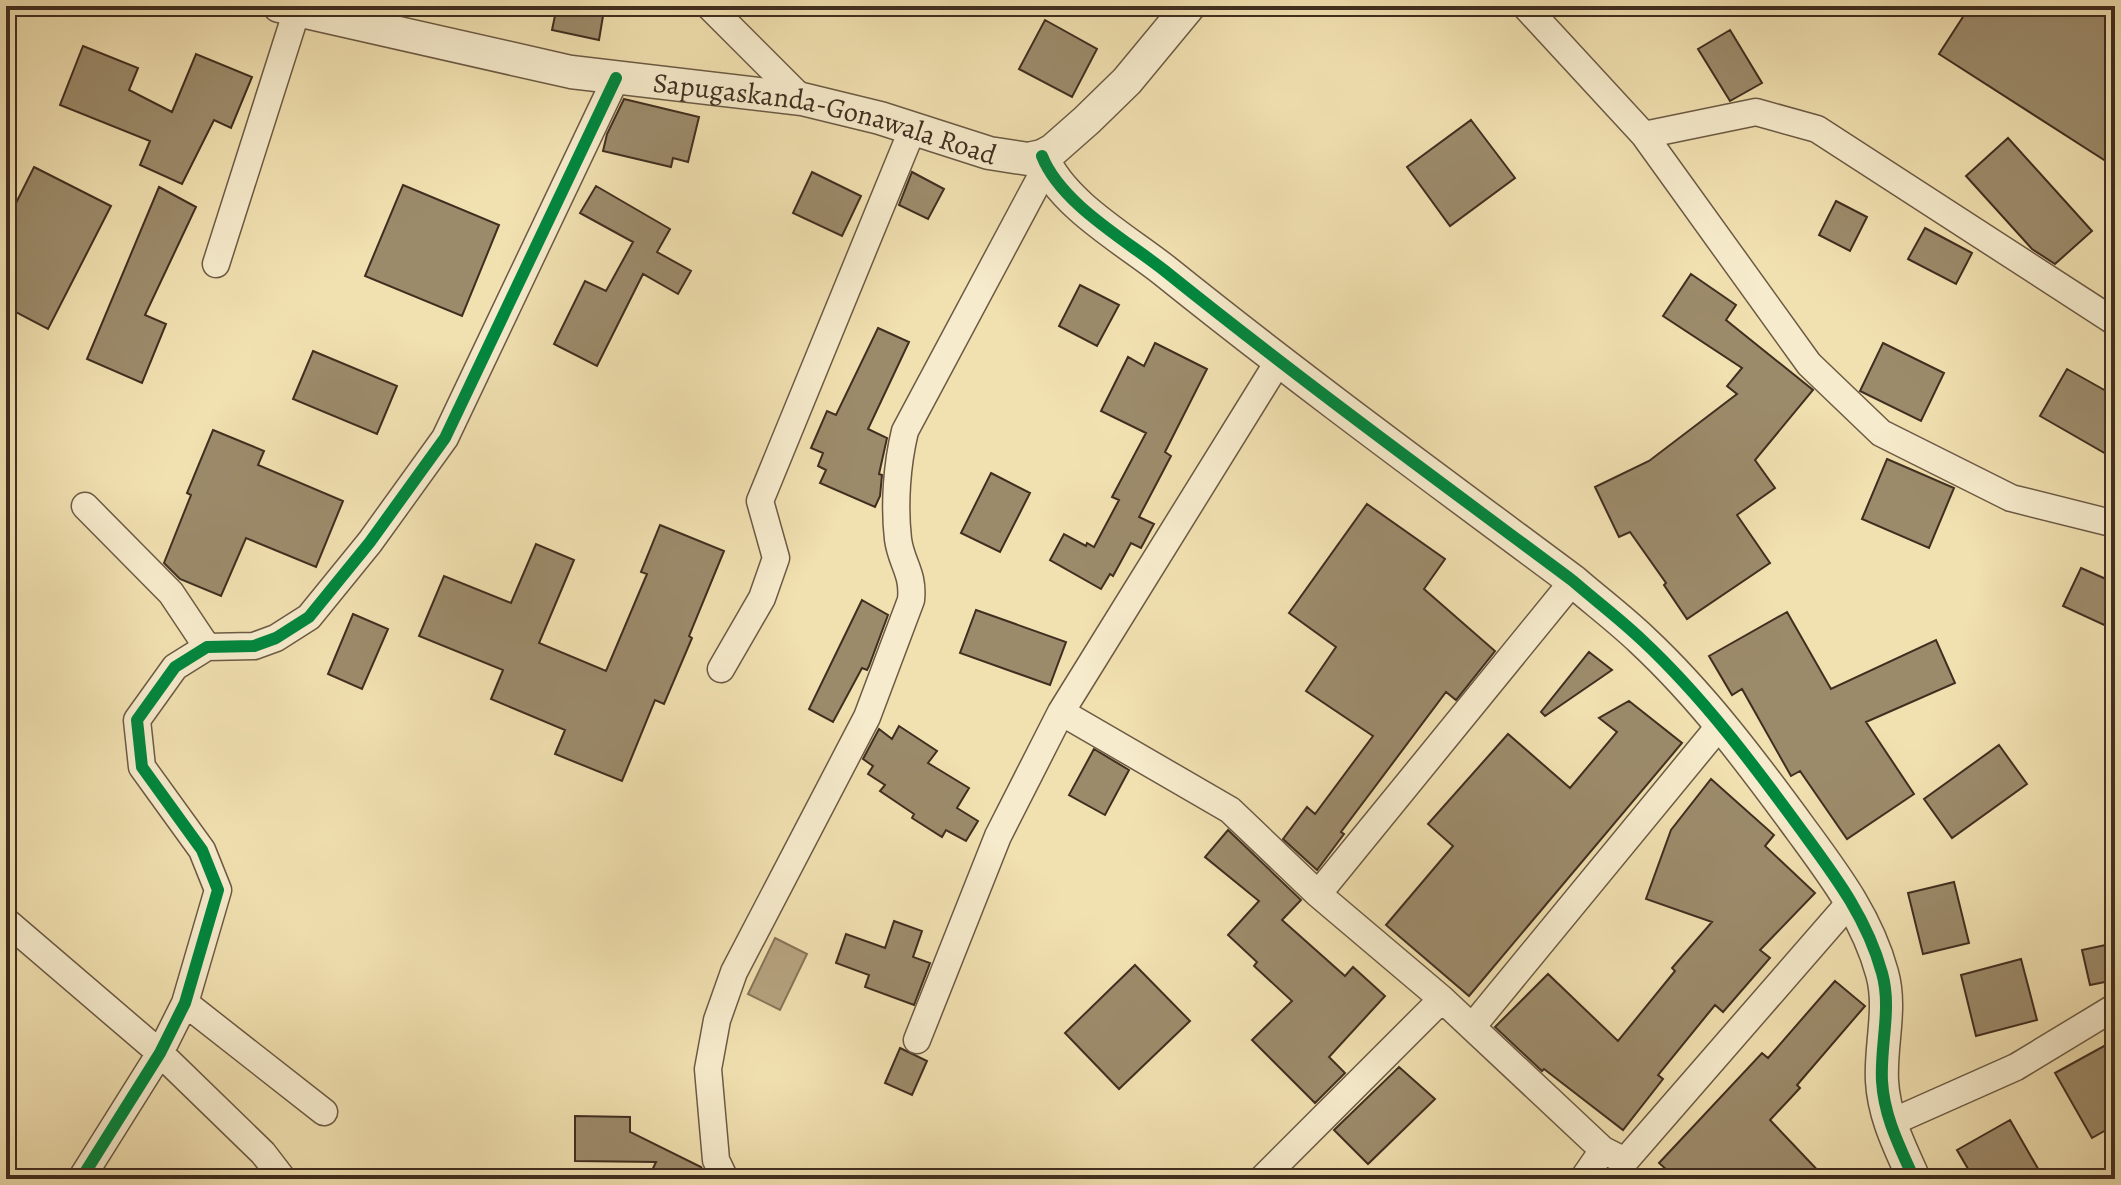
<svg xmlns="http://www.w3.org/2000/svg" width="2121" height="1185" viewBox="0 0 2121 1185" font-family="Alegreya,serif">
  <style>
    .water { fill: #b5a37f; stroke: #867459; stroke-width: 2 }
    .building { fill: #9c8b6b; stroke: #402e20; stroke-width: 2 }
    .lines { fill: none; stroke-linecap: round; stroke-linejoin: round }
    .minor-casing { stroke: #6c5a44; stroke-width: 29 }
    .tertiary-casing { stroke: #6c5a44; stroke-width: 35 }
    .minor { stroke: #f6ebcc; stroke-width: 26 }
    .tertiary { stroke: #f6ebcc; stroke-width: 32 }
    .cycleway-casing { stroke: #f6ebcc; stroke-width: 17 }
    .cycleway { stroke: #00873e; stroke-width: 12 }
    .labels { text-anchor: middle; stroke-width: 7; stroke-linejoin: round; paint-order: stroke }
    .street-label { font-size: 28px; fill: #402e20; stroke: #f6ebcc }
  </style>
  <rect width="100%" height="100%" fill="#f1e0b0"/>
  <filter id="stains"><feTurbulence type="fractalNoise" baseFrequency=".0025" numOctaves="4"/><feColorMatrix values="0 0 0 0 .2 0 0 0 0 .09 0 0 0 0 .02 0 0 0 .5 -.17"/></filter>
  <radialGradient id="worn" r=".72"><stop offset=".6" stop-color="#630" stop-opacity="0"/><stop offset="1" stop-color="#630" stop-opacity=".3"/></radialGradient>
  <!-- water -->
  <path class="water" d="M775,938L807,954L780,1010L748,994Z"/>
  <!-- building -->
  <path class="building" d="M557,6H583L604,10L599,40L552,30Z
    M1970,6H2115V167L1939,54Z
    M1045,20L1097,49L1072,97L1019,69Z
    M1730,30L1762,83L1730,101L1698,49Z
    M83,46L138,68L129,90L172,112L196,54L252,77L231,128L214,120L182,184L140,165L150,141L60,105Z
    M624,99L699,117L688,162L673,158L671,167L603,151L607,134Z
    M1471,120L1515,178L1450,226L1407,167Z
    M2008,138L2092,231L2055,264L2032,249L1966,176Z
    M34,167L111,206L48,329L6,307V223Z
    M812,172L861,196L842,236L793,213Z
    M912,172L944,189L928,219L899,205Z
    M403,185L499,225L462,316L365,276Z
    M596,186L670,229L657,252L691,271L678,294L643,274L597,366L554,344L585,281L606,291L633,242L580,213Z
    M159,187L196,207L145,315L166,324L142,383L87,359Z
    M1836,201L1867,217L1850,251L1819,235Z
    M1925,228L1972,253L1956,284L1908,259Z
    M1691,274L1736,305L1726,320L1813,390L1755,460L1775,488L1737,515L1770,563L1687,619L1664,585L1666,583L1630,532L1619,537L1595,487L1649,461L1737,394L1727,386L1742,368L1663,316Z
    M1080,285L1119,305L1097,346L1059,326Z
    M878,328L909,342L868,429L887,438L879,474L882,475L880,496L875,507L820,483L826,470L818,466L823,453L811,448L827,411L836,415Z
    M1155,343L1207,369L1165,452L1171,456L1139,517L1154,524L1141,548L1131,543L1113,576L1110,574L1101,589L1050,560L1064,534L1086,546L1087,543L1094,547L1119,500L1112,497L1146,433L1101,411L1128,357L1144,366Z
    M1883,343L1944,373L1921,421L1860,391Z
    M313,351L397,386L377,434L293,399Z
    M2067,369L2115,396V459L2040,416Z
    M213,430L264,451L258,465L343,501L316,567L246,538L221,596L180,579L164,563L191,495L187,493Z
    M1887,459L1954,488L1929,548L1862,519Z
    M991,473L1030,493L1000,552L961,533Z
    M1367,504L1445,559L1424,589L1495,651L1456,700L1446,692L1341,832L1344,834L1317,870L1283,839L1307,807L1315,814L1373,736L1306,691L1336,647L1289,613Z
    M660,525L724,551L689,636L692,638L664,704L655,700L622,781L555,754L565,730L491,699L503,670L419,636L444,576L511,603L536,544L574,560L539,643L606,671L647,574L641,572Z
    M2081,568L2115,583V630L2063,606Z
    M862,600L888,615L869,666L867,670L862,668L833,722L809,709Z
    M976,610L1066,642L1050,685L960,653Z
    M1787,612L1831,689L1936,640L1955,683L1866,722L1914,794L1847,839L1800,771L1791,776L1742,689L1732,695L1709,656Z
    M353,614L388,629L362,689L328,674Z
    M1589,652L1612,670L1545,716L1541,712Z
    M1629,701L1682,743L1469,996L1386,925L1453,846L1428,824L1508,734L1570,788L1617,732L1599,718Z
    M899,726L937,751L928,763L969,788L957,808L978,821L966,841L946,830L942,837L912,818L914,814L880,791L885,785L868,774L873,766L863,759L879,729L892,739Z
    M1999,745L2027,784L1952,838L1924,799Z
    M1094,749L1129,770L1105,815L1069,795Z
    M1711,779L1774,835L1765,846L1815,893L1760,950L1770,958L1723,1012L1715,1005L1658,1075L1663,1079L1623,1130L1544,1069L1542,1071L1495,1027L1548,974L1618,1041L1675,971L1672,968L1712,922L1646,899L1671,830Z
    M1228,830L1301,900L1282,920L1345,976L1353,967L1385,996L1329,1057L1345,1073L1315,1103L1252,1040L1292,1001L1254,966L1257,962L1228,935L1259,901L1205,857Z
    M1954,882L1969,943L1923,954L1908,893Z
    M894,921L922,931L913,957L930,963L914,1005L865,987L869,975L836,963L846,934L885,948Z
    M2115,943V980L2090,985L2082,950Z
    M2021,959L2037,1020L1976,1036L1961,975Z
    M1135,965L1190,1021L1119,1089L1065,1033Z
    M1835,981L1865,1006L1797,1085L1800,1088L1770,1120L1826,1179H1677L1659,1163L1762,1053L1768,1058Z
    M2115,1040V1125L2092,1138L2055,1073Z
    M900,1048L927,1061L912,1095L885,1083Z
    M1399,1067L1435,1099L1368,1164L1334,1130Z
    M575,1116L630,1117V1132L701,1167L707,1179H648L656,1162L575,1161Z
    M2010,1120L2044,1179H1974L1957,1150Z"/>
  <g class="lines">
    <!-- minor casing -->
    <g class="minor-casing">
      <path id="minor" d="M709,6L802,99
        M1525,6L1644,135L1809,364L1881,433L2011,498L2115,524
        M1644,135L1756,112L1817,129L2115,322
        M216,264L297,10
        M85,506L171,593L207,647
        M1573,581L1318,894L1442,999L1603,1150L1625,1161L1852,900
        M721,669L762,598L776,558L760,501L913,128
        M1061,712L1230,810L1318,894
        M6,921L160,1053L263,1153L283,1179
        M185,1003L324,1112
        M1472,1027L1721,724
        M917,1040L998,836L1061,712L1278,362
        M1890,1123L2016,1067L2115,1007
        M81,1179L160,1053L185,1003L218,890L202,850L142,767L137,720L175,667L207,647L254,646L276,638L309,617L370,542L445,438L616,78
        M725,1179L716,1160L708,1069L717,1020L734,972L867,717L911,600C914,573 901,563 898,539C894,504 897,464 905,431L1046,167
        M1262,1179L1442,999
        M1583,1179L1603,1150"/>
    </g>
    <!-- tertiary casing -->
    <g class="tertiary-casing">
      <g id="tertiary">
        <path id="s1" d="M279,6L571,72L802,99L880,118L989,153L1028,159L1042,156L1053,150L1087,120L1127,81L1189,6"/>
        <path d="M1042,156C1061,204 1126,240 1165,271C1298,378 1436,479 1573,581C1596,601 1620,619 1642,640C1703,697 1753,764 1802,831C1835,876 1867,918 1882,973C1892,1008 1880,1045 1882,1081C1884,1117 1900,1147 1914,1179"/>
      </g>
    </g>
    <!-- minor -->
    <use href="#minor" class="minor"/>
    <!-- tertiary -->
    <use href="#tertiary" class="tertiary"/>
    <!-- cycleway casing -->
    <g class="cycleway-casing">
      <path id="cycleway" d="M1042,156C1061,204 1126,240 1165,271C1298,378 1436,479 1573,581C1596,601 1620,619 1642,640C1703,697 1753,764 1802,831C1835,876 1867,918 1882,973C1892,1008 1880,1045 1882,1081C1884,1117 1900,1147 1914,1179
        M81,1179L160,1053L185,1003L218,890L202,850L142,767L137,720L175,667L207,647L254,646L276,638L309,617L370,542L445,438L616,78"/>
    </g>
    <!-- cycleway -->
    <use href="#cycleway" class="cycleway"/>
  </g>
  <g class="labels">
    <!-- street labels -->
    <g class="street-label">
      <text dy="10" stroke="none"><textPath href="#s1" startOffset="558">Sapugaskanda-Gonawala Road</textPath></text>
    </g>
  </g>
  <!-- margin -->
  <rect width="2121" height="1185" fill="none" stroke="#f1e0b0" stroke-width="32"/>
  <rect x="8" y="8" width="2105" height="1169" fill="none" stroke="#402e20" stroke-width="4"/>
  <rect x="16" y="16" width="2089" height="1153" fill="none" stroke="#402e20" stroke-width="2"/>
  <rect width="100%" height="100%" filter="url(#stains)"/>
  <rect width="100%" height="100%" fill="url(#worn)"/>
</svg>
